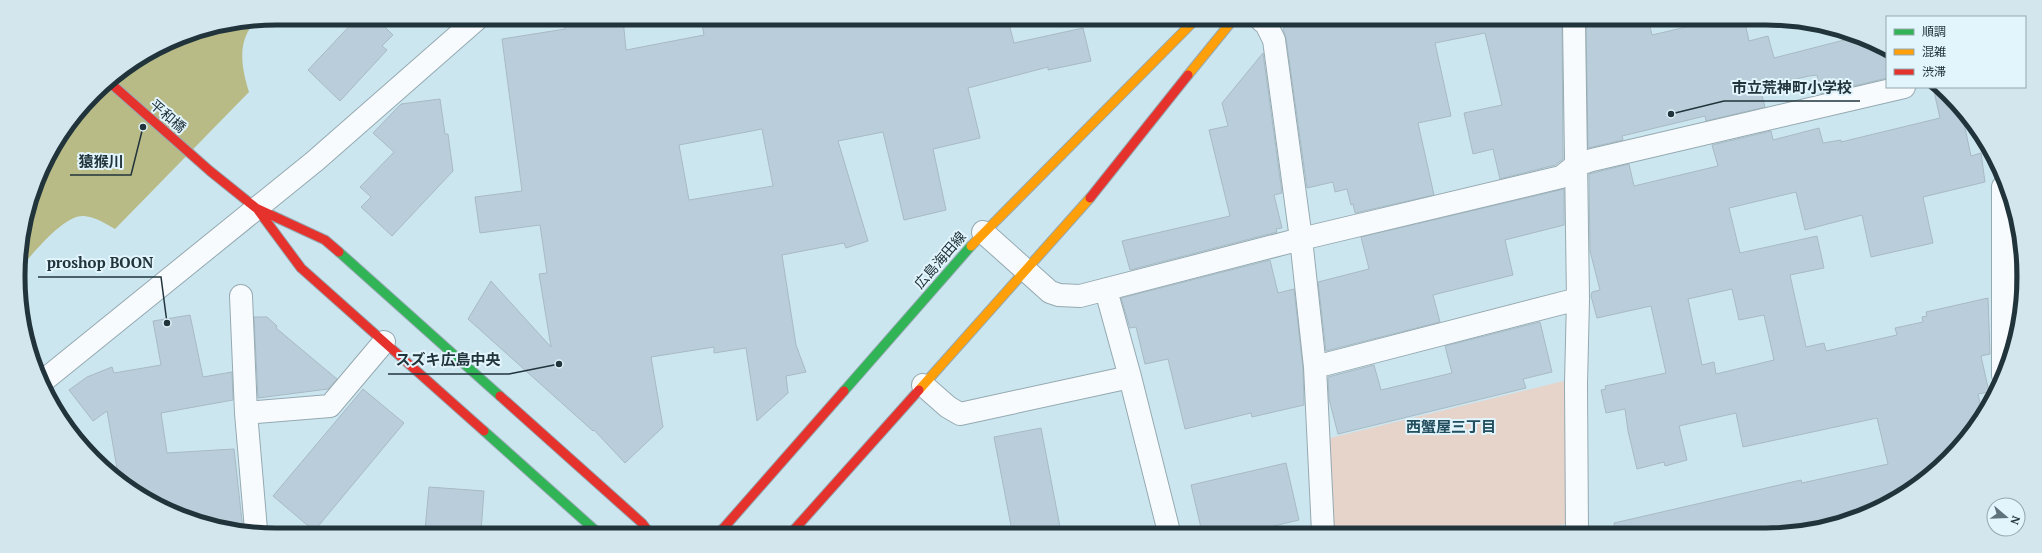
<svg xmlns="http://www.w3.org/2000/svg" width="2042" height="553" viewBox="0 0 2042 553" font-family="'PT Serif','Noto Sans JP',serif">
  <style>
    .green { fill: #e6d3ca }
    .water { fill: #b8bb86 }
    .building { fill: #b9ceda; stroke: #a8bac4; fill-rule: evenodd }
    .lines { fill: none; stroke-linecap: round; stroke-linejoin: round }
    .street-casing { stroke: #95a9b1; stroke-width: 24 }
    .fast-casing { stroke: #95a9b1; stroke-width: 11 }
    .slow-casing { stroke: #95a9b1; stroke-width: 11 }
    .jam-casing { stroke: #95a9b1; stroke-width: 11 }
    .street { stroke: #f7fbfd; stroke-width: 22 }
    .fast { stroke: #30b455; stroke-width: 9 }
    .slow { stroke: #ff9f0a; stroke-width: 9 }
    .jam { stroke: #e5322d; stroke-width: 9 }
    .labels { text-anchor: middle; stroke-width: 4; stroke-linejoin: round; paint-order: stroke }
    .street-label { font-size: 14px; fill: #21343b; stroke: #e2f4fc }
    .neighbourhood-label { font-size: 15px; font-weight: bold; fill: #224e5e; stroke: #e2f4fc }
    .rim { fill: none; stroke: #21343b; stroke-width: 5 }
    .leader { fill: none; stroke: #21343b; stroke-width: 1.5 }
    .callout-dot { fill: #21343b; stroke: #e2f4fc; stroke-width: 1.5 }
    .callout-label { font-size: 15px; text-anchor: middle; font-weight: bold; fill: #21343b; stroke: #e2f4fc; stroke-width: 4; stroke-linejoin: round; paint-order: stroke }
  </style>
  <rect width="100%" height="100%" fill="#cce6f0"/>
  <!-- green -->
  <path class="green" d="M1568,380L1569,523L1531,532H1331L1326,439Z"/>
  <!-- water -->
  <path class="water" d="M255,22C236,42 242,69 249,92L115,229C106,224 96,217 84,216C64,214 33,254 20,268L19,259L45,162L106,82L178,38Z"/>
  <!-- building -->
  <path class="building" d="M357,18H376L393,35L382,46L387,50L340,101L308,70Z
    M564,19H623L626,50L704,35L701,19L1008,20L1014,43L1083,28L1091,61L1048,70V67L968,88L980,138L933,149L946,210L904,220L883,132L838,141L868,241L846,248L844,243L782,255L796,345L806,372L786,376L788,393L757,421L746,348L714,353V347L651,357L663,427L625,463L594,430L593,431L468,319L491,281L551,347L539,274L547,273L540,225L480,233L475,197L522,191L502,39L565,29ZM762,129L773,186L689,200L679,145Z
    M1289,21L1562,22L1563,159L1555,165L1500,179L1493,149L1473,154L1464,113L1502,105L1485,33L1435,43L1451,116L1418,123L1434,195L1355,213L1353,204L1351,205L1347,189L1335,192L1333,182L1307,188L1286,38L1283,29Z
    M1586,22H1649L1652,35L1703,23H1745L1749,41L1768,36L1774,58L1852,38L1887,52V78L1821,94L1817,75L1809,76L1760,88L1765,107L1706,121L1705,116L1622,136L1623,140L1588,148Z
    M1263,53L1282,193L1274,195L1282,228L1276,229L1277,232L1130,270L1122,241L1230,216L1209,130L1228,126L1222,103Z
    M1933,87L1962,114L1971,156L1981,153L1985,182L1923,197L1933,243L1871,257L1862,215L1805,230L1796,192L1729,208L1740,253L1817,236L1824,268L1790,275L1806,347L1824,343L1826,351L1897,335L1895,328L1923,322L1922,317L1927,316L1926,312L1988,298L1990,354L1981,356L1989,392L1978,394L1982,412L1948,459L1880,508L1799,533L1615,532L1614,523L1801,480L1802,483L1888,464L1877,418L1743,447L1736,413L1679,426L1687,460L1665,466L1664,462L1637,469L1628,431L1625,409L1606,413L1601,390L1606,389L1605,386L1666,373L1651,306L1597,318L1591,296L1592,292L1600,290L1590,251L1589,174L1629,164L1634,186L1718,166L1712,145L1771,131L1773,140L1819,128L1823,143L1841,140V142L1940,118ZM1732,289L1739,320L1764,315L1774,360L1716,374L1714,362L1702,365L1688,299Z
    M440,99L445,134H448L453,171L392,236L361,207L371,197L360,187L394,152L373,133L401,104Z
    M1564,189V225L1505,240L1513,275L1433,295L1440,322L1326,351L1318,282L1369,269L1361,237Z
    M1270,260L1278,293L1294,289L1303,368L1304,405L1252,417L1251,413L1185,429L1168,359L1145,364L1136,327L1130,328L1121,298Z
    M190,315L203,377L232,372L233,400L161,413L167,453L234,449L243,530H226L147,500L118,474L107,411L93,421L69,390L87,377L112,367L114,373L161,365L153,321Z
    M254,317H267L277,326L276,328L337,379L328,389L258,398Z
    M1540,322L1552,372L1523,379L1526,388L1338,434L1329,399L1328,377L1374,365L1381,390L1452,373L1445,346Z
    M363,389L404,423L315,530H313L273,496Z
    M1041,428L1061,532L1012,531L994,437Z
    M1286,463L1299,520L1249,532H1202L1191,485Z
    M429,487L484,491L481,531L425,530Z"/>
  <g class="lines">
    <!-- street casing -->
    <g class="street-casing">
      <path id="street" d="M1262,21L1266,24L1274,40L1301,239L1315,367L1323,532
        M1574,22L1578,299L1576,384L1577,532
        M2003,187V375
        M983,232L1050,292L1059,295L1080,296L1301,239L1561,177L1576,165L1592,160L1904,87
        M1106,290L1130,377
        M241,296L246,413L256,530
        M1315,367L1578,299
        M43,381L315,161L477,19
        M923,385L948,407L960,414L1130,377L1169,532
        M246,413L330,406L384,342"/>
    </g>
    <!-- fast casing -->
    <g class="fast-casing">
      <path id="fast" d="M339,252L500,396
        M844,391L971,246
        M484,431L596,531"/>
    </g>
    <!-- slow casing -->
    <g class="slow-casing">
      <path id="slow" d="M1188,75L1232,21
        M971,246L1194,21
        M919,390L1090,198"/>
    </g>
    <!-- jam casing -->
    <g class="jam-casing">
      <path id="jam" d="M108,81L210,171L256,208L325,240L339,252
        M1090,198L1188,75
        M258,210L301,268L484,431
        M500,396L642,523L648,531
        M721,531L844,391
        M793,531L919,390"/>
    </g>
    <!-- street -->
    <use href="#street" class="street"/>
    <!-- fast -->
    <use href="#fast" class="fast"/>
    <!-- slow -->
    <use href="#slow" class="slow"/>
    <!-- jam -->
    <use href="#jam" class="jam"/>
  </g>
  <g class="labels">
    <!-- street labels -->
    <g class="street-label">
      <text transform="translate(168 116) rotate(41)" y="5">平和橋</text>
      <text transform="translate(940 260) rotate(-49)" y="5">広島海田線</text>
    </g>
    <!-- neighbourhood labels -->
    <g class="neighbourhood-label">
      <text x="1451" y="432">西蟹屋三丁目</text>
    </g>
  </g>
  <!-- crop -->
  <path d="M0 0H2042V553H0ZM276 25H1766A251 251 0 0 1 2017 276V277A251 251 0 0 1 1766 528H276A251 251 0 0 1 25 277V276A251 251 0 0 1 276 25Z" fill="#d3e5ed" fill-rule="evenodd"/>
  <path class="rim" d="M276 25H1766A251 251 0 0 1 2017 276V277A251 251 0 0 1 1766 528H276A251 251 0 0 1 25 277V276A251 251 0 0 1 276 25Z"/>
  <!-- callouts -->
  <path class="leader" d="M1671 114L1724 101H1860M143 127L131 175H70M167 323L161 277H38M559 364L509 374H388"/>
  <g class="callout-dot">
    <circle cx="1671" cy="114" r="4"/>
    <circle cx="143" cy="127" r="4"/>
    <circle cx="167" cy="323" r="4"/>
    <circle cx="559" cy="364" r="4"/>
  </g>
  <g class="callout-label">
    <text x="1792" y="93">市立荒神町小学校</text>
    <text x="101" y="167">猿猴川</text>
    <text x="100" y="268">proshop BOON</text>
    <text x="448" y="365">スズキ広島中央</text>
  </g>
  <!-- legend -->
  <rect x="1886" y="16" width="140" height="72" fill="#e2f4fc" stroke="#95a7af"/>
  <rect x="1894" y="29" width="20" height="6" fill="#30b455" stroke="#95a7af"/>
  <text x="1922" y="36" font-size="12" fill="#21343b">順調</text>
  <rect x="1894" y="49" width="20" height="6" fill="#ff9f0a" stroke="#95a7af"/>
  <text x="1922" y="56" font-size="12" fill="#21343b">混雑</text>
  <rect x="1894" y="69" width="20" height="6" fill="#e5322d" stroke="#95a7af"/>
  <text x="1922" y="76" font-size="12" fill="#21343b">渋滞</text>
  <!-- north arrow -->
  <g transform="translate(2006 517) rotate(109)"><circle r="19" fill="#e2f4fc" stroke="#95a7af"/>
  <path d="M0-3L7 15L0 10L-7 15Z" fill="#5d727a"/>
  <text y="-6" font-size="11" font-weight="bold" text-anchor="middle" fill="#21343b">N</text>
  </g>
</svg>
